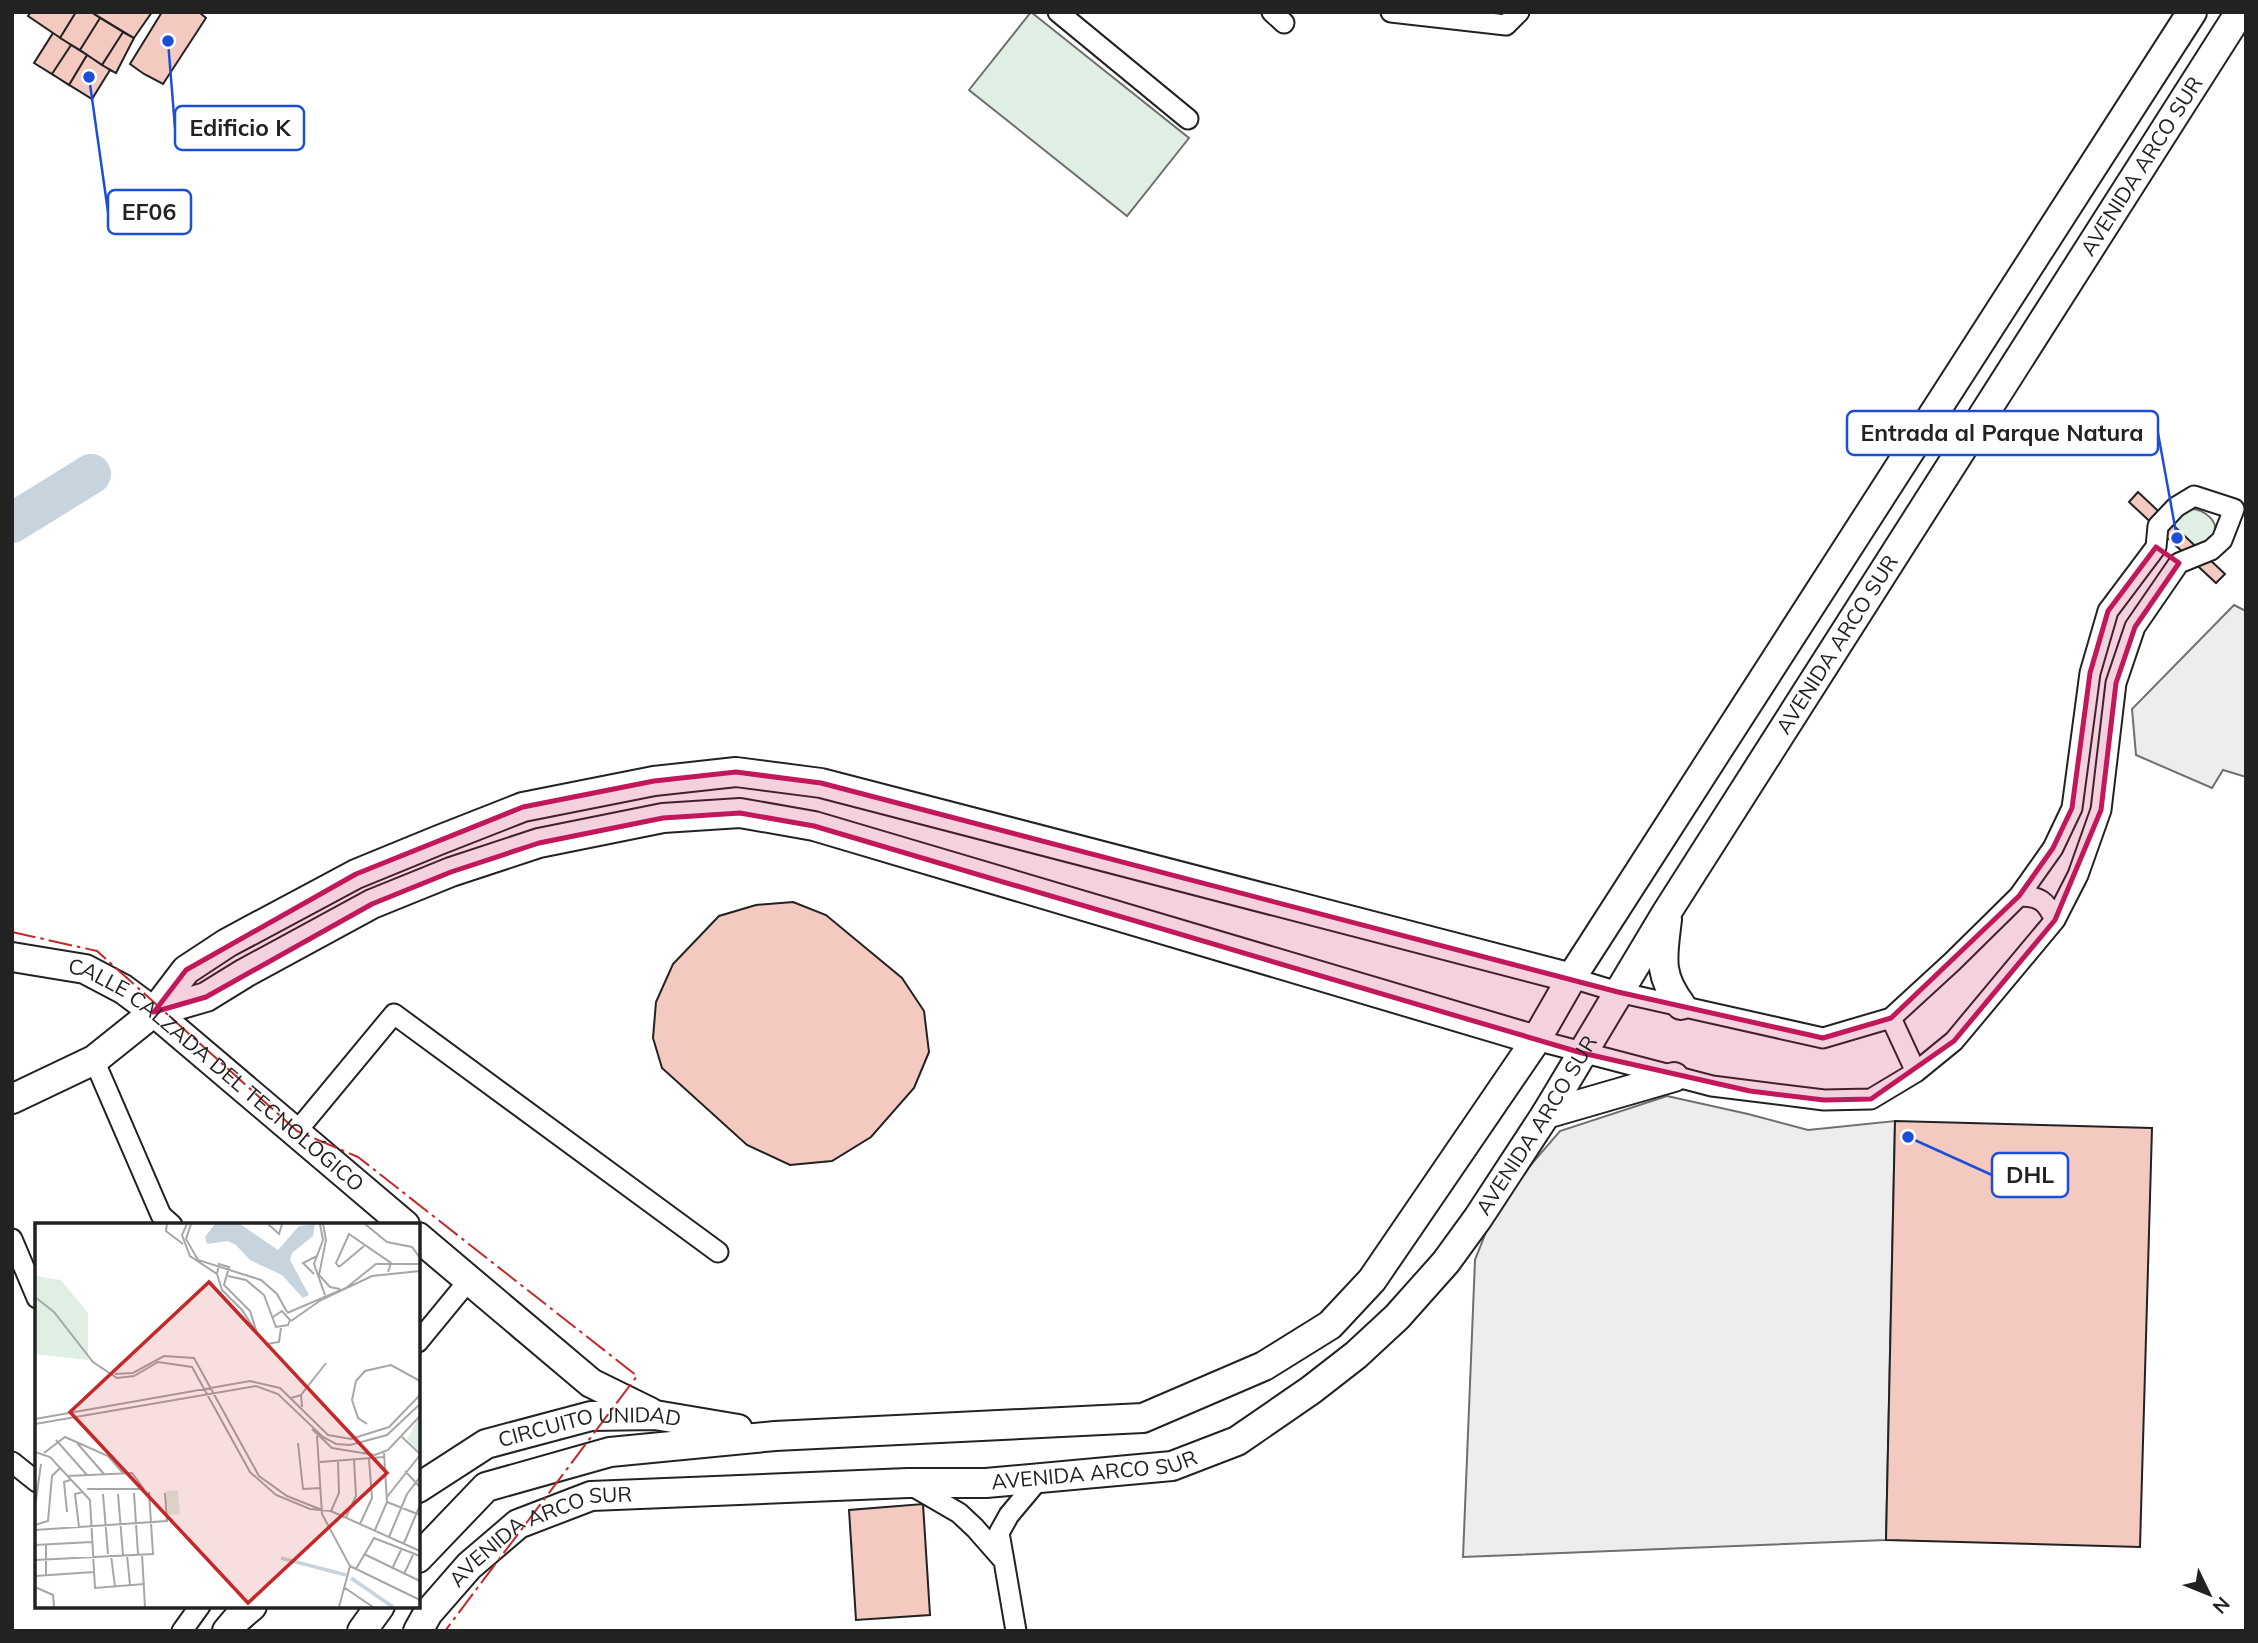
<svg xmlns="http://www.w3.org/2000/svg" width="2258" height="1643" viewBox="0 0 2258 1643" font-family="Mulish,sans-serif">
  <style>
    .green { fill: #e0efe3; stroke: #6f6f6f; stroke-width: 2 }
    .parking { fill: #ededed; stroke: #6f6f6f; stroke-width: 2 }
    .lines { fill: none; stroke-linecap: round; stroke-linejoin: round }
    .river { stroke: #c7d3dd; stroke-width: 40 }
    .building { fill: #f3c9c0; stroke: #222; stroke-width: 2 }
    .street-casing { stroke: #222; stroke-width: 23 }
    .secondary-casing { stroke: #222; stroke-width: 32 }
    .street { stroke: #fff; stroke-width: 19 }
    .secondary { stroke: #fff; stroke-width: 28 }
    .power { stroke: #c62828; stroke-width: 2; stroke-dasharray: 24 5 3.5 5; stroke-linecap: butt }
    .marked { fill: #c2185b; fill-opacity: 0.2; stroke: #c2185b; stroke-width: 5; stroke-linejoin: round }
    .labels { text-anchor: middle; stroke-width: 5; stroke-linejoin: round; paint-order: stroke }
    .street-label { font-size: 21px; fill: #222; stroke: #fff }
    .inset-river { fill: none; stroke: #c7d3dd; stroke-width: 3.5 }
    .inset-road { fill: none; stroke: #a7a7a7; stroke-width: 2 }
    .view { fill: #c62828; fill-opacity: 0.15; stroke: #c62828; stroke-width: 3.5 }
    .inset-edge { fill: none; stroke: #222; stroke-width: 3.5 }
    .leader { fill: none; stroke: #1d4ed8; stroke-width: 2.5 }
    .callout-dot { fill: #1d4ed8; stroke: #fff; stroke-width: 2.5 }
    .callout { fill: #fff; stroke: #1d4ed8; stroke-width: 2.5 }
    .callout-label { font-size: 23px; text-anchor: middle; font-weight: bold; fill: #222 }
  </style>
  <rect width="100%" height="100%" fill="#fff"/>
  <!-- green -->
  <path class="green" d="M1031,12L1189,138L1127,216L969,90Z
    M2192,509C2204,510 2220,521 2214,535C2211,541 2203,547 2198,552L2172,526L2174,519Z"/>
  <!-- parking -->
  <path class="parking" d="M2234,605L2246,611V777L2223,770L2212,788L2136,755L2132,709Z
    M1667,1096L1748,1114L1808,1130L1895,1121L1886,1540L1463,1557L1475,1260L1497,1204L1560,1131Z"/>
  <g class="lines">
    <!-- river -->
    <path class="river" d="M12,523L91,474"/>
  </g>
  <!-- building -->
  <path class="building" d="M31,12H91L134,38L116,73L110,70L92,99L34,63L53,33L28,16Z
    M76,12H91L100,18L80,50L60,38Z
    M91,12H152L134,38Z
    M162,12H199L206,18L163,84L144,74L130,64Z
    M100,18L123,32L102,65L80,50Z
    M123,32L134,38L116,73L102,65Z
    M53,33L71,45L52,74L34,63Z
    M71,45L87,55L69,85L52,74Z
    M87,55L110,70L92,99L69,85Z
    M2138,492L2225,574L2216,583L2129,502Z
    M793,902L826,915L902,978L924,1011L929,1052L914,1088L871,1137L832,1161L790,1165L747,1145L662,1068L653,1038L656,1002L673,964L719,916L756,905Z
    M1895,1121L2152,1128L2140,1547L1886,1540Z
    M923,1504L930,1615L856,1620L849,1510Z"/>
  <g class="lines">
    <!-- street casing -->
    <g class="street-casing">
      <path id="street" d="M1058,12L1188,119
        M1272,12L1284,23
        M1391,12L1506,25L1519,12
        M2019,896C2040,896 2046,901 2055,920
        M1572,978L1618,992L1823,1038L1891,1018L1952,962L2019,896L2053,848L2072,808L2090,673L2108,611L2156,547L2158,526L2176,507L2194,496L2234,509
        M1891,1018L1916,1072
        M1536,1040L1712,1086L1824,1100L1871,1099L1916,1072L1954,1041L2055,920L2078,875L2101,810L2116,683L2135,627L2179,563L2211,550L2222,540L2234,509
        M94,1060L161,1215L172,1225
        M297,1131L394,1014L718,1252
        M12,1239L37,1298
        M418,1342L469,1280
        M12,1462L37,1482
        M909,1484L959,1513L975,1528L1004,1561L999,1533L1009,1515L1040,1478
        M1004,1561L1016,1631
        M182,1631L200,1606"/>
    </g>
    <!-- secondary casing -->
    <g class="secondary-casing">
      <g id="secondary">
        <path d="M1667,919C1663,956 1657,973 1681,1005"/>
        <path id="s1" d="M12,957L85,969L123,989L154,1012L405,1225"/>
        <path d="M154,1012L206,997L245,973L372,904L451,872L539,843L663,818L740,813L814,826L1536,1040"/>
        <path d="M12,1099L94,1060L154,1012L186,970L227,943L356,874L439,840L523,807L654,781L736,772L821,783L1572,978"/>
        <path d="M1546,1114L1674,1077"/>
        <path d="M418,1237L591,1383L650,1412"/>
        <path id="s2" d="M418,1488L486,1444L591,1416L655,1415L738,1429"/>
        <path d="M418,1558L486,1487L610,1452L775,1436L1143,1418L1264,1366L1330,1325L1372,1280L1536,1040L1575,972L2192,12"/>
        <path d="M227,1631L238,1618L252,1606"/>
        <path d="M362,1631L380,1606"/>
        <path id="s3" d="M418,1631L428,1613L469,1566L518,1524L591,1496L908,1483H986L1172,1466L1237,1441L1311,1390L1356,1355L1397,1317L1446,1262L1478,1218L1546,1114L1667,912L2240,12"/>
      </g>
    </g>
    <!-- street -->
    <use href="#street" class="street"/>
    <!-- secondary -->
    <use href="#secondary" class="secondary"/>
    <!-- power -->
    <path class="power" d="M12,932L97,951L297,1131L358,1157L637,1376L445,1631"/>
  </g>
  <!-- marked area -->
  <path class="marked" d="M2156,547L2179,563L2135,627L2116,683L2101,810L2055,920L1954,1041L1871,1099L1824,1100L1750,1091L1582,1053L814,826L740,813L663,818L539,843L451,872L372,904L206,997L154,1012L186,970L356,874L523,807L654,781L736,772L821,783L1618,992L1823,1038L1891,1018L2019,896L2053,848L2072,808L2090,673L2108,611Z"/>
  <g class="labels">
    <!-- street labels -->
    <g class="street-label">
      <text dy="7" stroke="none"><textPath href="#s3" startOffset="2452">AVENIDA ARCO SUR</textPath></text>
      <text dy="7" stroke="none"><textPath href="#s3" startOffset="1885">AVENIDA ARCO SUR</textPath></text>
      <text dy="7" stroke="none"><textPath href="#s1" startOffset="242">CALLE CALZADA DEL TECNOLÓGICO</textPath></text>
      <text dy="7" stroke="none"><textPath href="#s3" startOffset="1318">AVENIDA ARCO SUR</textPath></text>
      <text dy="7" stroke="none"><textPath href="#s2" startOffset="187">CIRCUITO UNIDAD</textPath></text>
      <text dy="7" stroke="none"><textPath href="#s3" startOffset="730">AVENIDA ARCO SUR</textPath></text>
      <text dy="7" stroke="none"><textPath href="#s3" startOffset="163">AVENIDA ARCO SUR</textPath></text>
    </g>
  </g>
  <!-- overview -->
  <g transform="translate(35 1223)">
    <rect width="385" height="385" fill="#fff"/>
    <path d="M0,53L26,57L53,90V137L0,131ZM385,193V227L384,228L372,216ZM143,267L145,291L133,292L131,268Z" fill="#e0efe3"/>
    <path d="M180,1H205L243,27L264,3L280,1L278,13L257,30L255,37L274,72L268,75L247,52L215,37L201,22L193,18L172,21L170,14Z" fill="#c7d3dd"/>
    <path class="inset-river" d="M246,335L311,352M316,355L358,384"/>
    <path class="inset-road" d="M132,1L131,8L148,21M152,1L147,12L155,33L182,51M156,1L151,16L163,37L226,57L242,71L252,89M233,1L244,11L247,1M285,1L288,17L279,41L290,72M288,1L291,17L284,52L295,64L305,66M330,1L352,19L377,24L385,35M304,44L301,40L314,11L356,40L353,49M304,44L329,23M279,51L268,40L282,33M193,53L211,57L229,72L241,104L253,102L255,97L247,88L238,94M0,74L19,89L58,139L82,155L99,153L123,139L157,144L215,249L241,272L275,286L296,288L385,328M252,90L311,65L341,41H385M256,98L286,77L337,53L385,48M222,110L215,88L189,62L194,44L184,41L182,51L187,67L207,87L222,110L232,121L244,119L246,105M80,151L98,150L129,133L159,135L224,253L252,273L287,287M266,172L291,140M256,175L266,172L267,184M0,196L215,158L245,165L293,212L316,216L354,204L385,172M0,201L221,163L243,171L288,214L301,221L315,222L352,212L385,181M332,201L323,195L317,177L321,158L330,148L356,142L385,158M277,206L297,225L340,232L353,227L385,193M282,213L287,291L315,343L304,384M367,214L385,231M21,217L52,252M42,220L69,251M263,220L268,266L286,265M0,229L15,234L55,277L60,365L110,361M9,230L30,214L73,233L88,250M285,239L349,234M370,248L385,264M32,253L97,250L109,266M52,266H109M99,270L103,331M68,271L73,331M83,271L88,332M352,274L385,232M352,279L385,292M0,284L6,241M296,288L304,270L303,238M32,289L29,259L35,257M311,294L321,273L319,237M325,301L337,275L334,236M0,302L13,298L17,253L25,245M44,304L40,271L48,269M0,307L132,298L130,270M340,307L352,279L349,230M354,314L372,271L385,254M369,320L385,282M0,322L57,319M11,322V353M107,331L110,384M329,331L385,358M76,332L80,364M92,332L95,362M0,337L118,331L114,269M315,343L385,377M321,346L339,315L385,333M357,346L366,327M369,351L378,332M0,353L59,349M0,364L18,372L19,384M310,365L338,384"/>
    <path class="view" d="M174,59L352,250L213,380L35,189Z"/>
    <rect width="385" height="385" class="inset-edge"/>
  </g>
  <!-- callouts -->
  <path class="leader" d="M168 41L175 128M89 77L108 212M2177 538L2158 433M1908 1137L1992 1175"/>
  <g class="callout-dot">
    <circle cx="168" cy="41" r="7"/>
    <circle cx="89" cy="77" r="7"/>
    <circle cx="2177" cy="538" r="7"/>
    <circle cx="1908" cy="1137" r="7"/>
  </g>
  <g class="callout">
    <rect x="175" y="106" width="129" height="44" rx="7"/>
    <rect x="108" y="190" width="83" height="44" rx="7"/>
    <rect x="1847" y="411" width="311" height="44" rx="7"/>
    <rect x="1992" y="1153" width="76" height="44" rx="7"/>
  </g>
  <g class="callout-label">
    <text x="240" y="136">Edificio K</text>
    <text x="149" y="220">EF06</text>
    <text x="2002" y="441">Entrada al Parque Natura</text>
    <text x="2030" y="1183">DHL</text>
  </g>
  <!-- border -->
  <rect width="2258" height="1643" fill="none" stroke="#222222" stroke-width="28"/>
  <!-- north arrow -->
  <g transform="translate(2209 1594) rotate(133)" stroke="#ffffff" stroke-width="5" paint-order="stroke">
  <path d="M0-5L12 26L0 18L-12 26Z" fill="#222222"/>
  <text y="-10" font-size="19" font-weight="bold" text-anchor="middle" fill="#222222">N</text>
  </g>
</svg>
